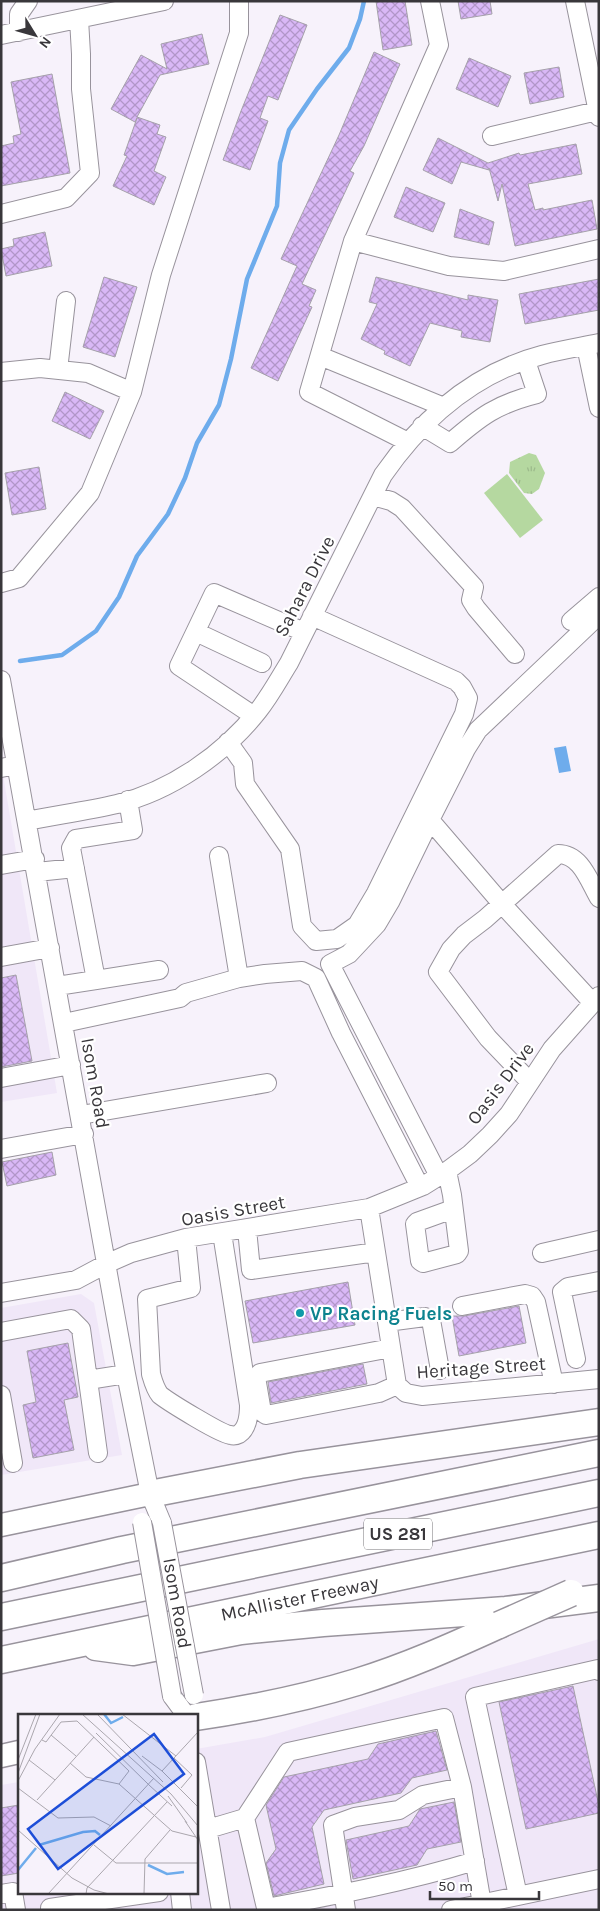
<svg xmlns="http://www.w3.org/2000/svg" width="600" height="1911" viewBox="0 0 600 1911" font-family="Karla,sans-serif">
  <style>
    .built { fill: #f0e7f8 }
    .park { fill: url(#park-tufts) }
    .pitch { fill: #b5d8a0 }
    .water { fill: #6eacec }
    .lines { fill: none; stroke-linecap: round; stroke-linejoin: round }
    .stream { stroke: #6eacec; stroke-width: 4.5 }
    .building { fill: url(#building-cross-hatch); stroke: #a5a1aa }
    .minor-casing { stroke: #98939c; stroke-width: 20 }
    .major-casing { stroke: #98939c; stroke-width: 25 }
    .highway-casing { stroke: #98939c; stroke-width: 29 }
    .minor { stroke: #fff; stroke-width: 18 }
    .major { stroke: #fff; stroke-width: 22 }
    .highway { stroke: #fff; stroke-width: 26 }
    .minor-bridge-casing { stroke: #98939c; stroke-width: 20; stroke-linecap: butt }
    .highway-bridge-casing { stroke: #98939c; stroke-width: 29; stroke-linecap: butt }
    .minor-bridge { stroke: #fff; stroke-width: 18 }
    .highway-bridge { stroke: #fff; stroke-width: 26 }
    .culture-dot { fill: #0f9aa8; stroke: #fff; stroke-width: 2 }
    .labels { text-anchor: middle; stroke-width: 4.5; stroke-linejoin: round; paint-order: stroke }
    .shield { fill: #fff; stroke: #747376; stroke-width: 1 }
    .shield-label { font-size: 18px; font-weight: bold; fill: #39373b }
    .street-label { font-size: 19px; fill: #39373b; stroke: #fff }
    .culture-label { font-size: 19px; font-weight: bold; fill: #0d838f; stroke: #fff; text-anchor: start }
    .inset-river { fill: none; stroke: #6eacec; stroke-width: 2.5 }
    .inset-road { fill: none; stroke: #aba7ae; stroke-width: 1 }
    .view { fill: #1d4ed8; fill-opacity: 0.15; stroke: #1d4ed8; stroke-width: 2.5 }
    .inset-edge { fill: none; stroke: #39373b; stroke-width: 2.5 }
  </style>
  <defs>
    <pattern id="park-tufts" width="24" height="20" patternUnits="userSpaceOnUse" patternTransform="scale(1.25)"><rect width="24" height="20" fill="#b5d8a0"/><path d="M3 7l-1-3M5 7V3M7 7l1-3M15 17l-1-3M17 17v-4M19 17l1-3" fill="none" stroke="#9cba8b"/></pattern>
    <pattern id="building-cross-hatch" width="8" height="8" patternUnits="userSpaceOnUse" patternTransform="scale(1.25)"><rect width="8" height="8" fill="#d9b8f6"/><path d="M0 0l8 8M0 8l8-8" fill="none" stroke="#b196c8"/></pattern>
  </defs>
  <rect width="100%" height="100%" fill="#f7f2fb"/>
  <!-- built -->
  <path class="built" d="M1,763L57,1093L1,1102Z
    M81,1294L94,1303L122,1455L1,1475V1308Z
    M599,1639V1910H1V1785L19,1782V1892H196V1749L265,1737Z"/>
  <!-- park -->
  <path class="park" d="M529,453L536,455L545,473L539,489L532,494L524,493L509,473L510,462Z"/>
  <!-- pitch -->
  <path class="pitch" d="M507,474L543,520L520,538L484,493Z"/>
  <!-- water -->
  <path class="water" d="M566,746L571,771L559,773L554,748Z"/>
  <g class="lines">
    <!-- stream -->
    <path class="stream" d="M20,661L62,655L96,631L119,597L137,556L168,514L185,478L197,443L219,405L231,359L247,279L277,206L280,163L289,130L317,89L349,48L360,19L364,1"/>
  </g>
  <!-- building -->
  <path class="building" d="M376,1H405L412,45L383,50Z
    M458,1H490L492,14L461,19Z
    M280,15L307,25L278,100L268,96L260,118L268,121L250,170L223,160L241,111Z
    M202,34L209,64L160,75L137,117L160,125L157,134L166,137L154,171L166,177L154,205L113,186L127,156L124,155L137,118L135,122L111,109L141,55L167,69L161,44Z
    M374,52L400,64L364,146L350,171L354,173L302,284L316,290L309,306L312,307L278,381L251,368L297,266L281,259L339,135Z
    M469,58L511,76L498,107L456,89Z
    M559,67L564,97L530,104L524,73Z
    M52,74L70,173L1,186V146L14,143L13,136L21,134L11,82Z
    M438,138L488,163L519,153L520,155L576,144L582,174L528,184L535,210L543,208V210L592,200L597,229L515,246L502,184L498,201L489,168V170L461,162L452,184L423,170Z
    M406,187L445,203L433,232L394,217Z
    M460,209L494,222L489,245L454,237Z
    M45,232L52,266L6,276L1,249L14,246L13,239Z
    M104,277L137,287L115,357L83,347Z
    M376,277L468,300V295L498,300L490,342L461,337L462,331L430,323L410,366L384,354L385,351L361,339L377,304L369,302Z
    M599,279V310L525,324L519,294Z
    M65,392L104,411L90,439L52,421Z
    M39,467L46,509L12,515L5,473Z
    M16,975L32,1061L1,1067V978Z
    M52,1152L56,1175L7,1186L2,1162Z
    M348,1282L355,1325L253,1343L245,1301Z
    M519,1306L526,1343L459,1356L452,1316H464Z
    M68,1343L78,1397L64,1400L74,1450L33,1458L23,1405L36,1402L27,1351Z
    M363,1364L367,1384L271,1403L268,1382Z
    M573,1686L599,1806V1813L526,1829L499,1702Z
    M436,1731L447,1770L412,1778L401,1793L324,1810L312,1827L324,1884L274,1896L266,1863L276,1849L266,1805L284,1777L368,1759L378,1744Z
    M454,1802L461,1842L427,1849L417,1865L353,1879L346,1840L409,1826L420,1809Z
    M19,1805V1873L1,1876V1808Z"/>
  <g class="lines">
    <!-- minor casing -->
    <g class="minor-casing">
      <path id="minor" d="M575,1L599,117
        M19,32V14L28,1
        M1,35L164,1
        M492,136L597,111
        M1,214L66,198L90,173L81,89V54L79,19
        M353,241L449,266L504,271L599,249
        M586,346L599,408
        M320,356L444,407
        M58,370L66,301
        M1,372L40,368L88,373L132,392
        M422,426L450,443C481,416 497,404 537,394L526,361
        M408,442L309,392L353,241L439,45L430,1
        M373,496L391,501L402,508L474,587L471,600L476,608L515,654
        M1,583L19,578L90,493L132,392L161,275L239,33V1
        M571,621L599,597
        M196,632L262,663
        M1,680L126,1374L150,1494L162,1523
        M254,716L179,666L214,593L304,632
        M228,742L243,763L245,784L290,849L302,926L316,941L337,939L357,925L376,893L464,714L468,698L462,687L456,681L312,616
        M1,768L16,765
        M430,820L466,749L478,730L599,615
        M27,821C57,815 87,811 117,804C171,791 224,754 258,711C270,696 279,679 289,663L383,475C422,419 474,373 542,355C561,350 580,347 599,343
        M219,856L239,978
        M1,865L35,859
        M37,872L75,868
        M1,957L50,948
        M96,980L159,970
        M57,986L96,980L71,848L76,839L133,830L128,800
        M64,1023L180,998L186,993L239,978L265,974L302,971L316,978L341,1033L420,1187
        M1,1078L71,1065
        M530,1082L488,1038L438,972L451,949L464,935L485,919L558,854C581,854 589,881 599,898
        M81,1115L267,1083
        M1,1149L84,1134
        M447,1171L452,1195L459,1251L457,1254L423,1263L420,1261L415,1224L417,1222L453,1209
        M439,1176L330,964L349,954L377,924L390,902L430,820L502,904L592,1002
        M369,1208L397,1385L406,1393L422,1396L599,1379
        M247,1229L251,1270L376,1252
        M186,1238L191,1288L147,1299L151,1374C153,1381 155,1389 160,1395C169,1402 222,1435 231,1435C234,1436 237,1435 239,1434C248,1428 249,1415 249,1405L222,1233
        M542,1253L599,1240
        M1,1293L76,1280L106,1264L131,1253L186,1238L369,1208L423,1186L447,1171L470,1154L490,1135L509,1114L552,1049L599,996
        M462,1306L525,1294L532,1296L536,1302L554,1384
        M387,1322L425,1317L431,1320L440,1370
        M1,1332L71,1319L81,1329L98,1453
        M391,1348L260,1373L256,1377L262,1412L266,1415L379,1393L397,1385
        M576,1359L562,1292L568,1287L599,1281
        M88,1380L126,1374
        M1,1395L13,1463
        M172,1696L186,1715
        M196,1762L221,1910
        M245,1818L266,1908C337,1895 406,1882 475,1861
        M208,1829L245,1818L288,1752L444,1718L462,1787
        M180,1892L182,1910
        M1,1894L13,1892L16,1910
        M518,1896L475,1697L598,1669L599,1671
        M50,1910V1908L159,1892
        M346,1910L333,1825L355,1817L399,1810L423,1795L462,1787L483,1910
        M451,1910L599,1879"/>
    </g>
    <!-- major casing -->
    <g class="major-casing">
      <path id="major" d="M1,1525L150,1494
        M1,1756L19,1752"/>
    </g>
    <!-- highway casing -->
    <g class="highway-casing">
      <g id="highway">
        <path d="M150,1494L300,1465L599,1422"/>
        <path d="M1,1578L122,1550L599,1453"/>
        <path d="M1,1617L599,1493"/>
        <path d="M96,1647L133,1652L241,1631L323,1623L506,1610L599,1598"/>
        <path id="s1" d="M1,1660L599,1535"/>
        <path d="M196,1717C250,1709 305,1698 357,1682C406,1667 453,1646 499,1625"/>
      </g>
    </g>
    <!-- minor -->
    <use href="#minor" class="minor"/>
    <!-- major -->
    <use href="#major" class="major"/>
    <!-- highway -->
    <use href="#highway" class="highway"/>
    <!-- minor-bridge casing -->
    <g class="minor-bridge-casing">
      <path id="minor-bridge" d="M142,1522L172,1696
        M162,1523L194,1695"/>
    </g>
    <!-- highway-bridge casing -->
    <g class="highway-bridge-casing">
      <path id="highway-bridge" d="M499,1625L571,1593"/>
    </g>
    <!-- minor-bridge -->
    <use href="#minor-bridge" class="minor-bridge"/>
    <!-- highway-bridge -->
    <use href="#highway-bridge" class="highway-bridge"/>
  </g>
  <!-- markers -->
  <circle class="culture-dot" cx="300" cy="1313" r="5"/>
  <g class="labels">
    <!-- shield labels -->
    <rect class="shield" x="364" y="1518.5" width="68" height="31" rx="4"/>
    <g class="shield-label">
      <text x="398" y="1540">US 281</text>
    </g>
    <!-- street labels -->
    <g class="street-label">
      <text transform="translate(304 586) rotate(-63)" y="7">Sahara Drive</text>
      <text transform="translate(96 1083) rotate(80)" y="7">Isom Road</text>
      <text transform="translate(500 1083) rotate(-53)" y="7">Oasis Drive</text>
      <text transform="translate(233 1210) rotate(-10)" y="7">Oasis Street</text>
      <text transform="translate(481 1367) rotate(-4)" y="7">Heritage Street</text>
      <text dy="7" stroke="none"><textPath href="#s1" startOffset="305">McAllister Freeway</textPath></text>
      <text transform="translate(178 1603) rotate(80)" y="7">Isom Road</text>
    </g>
    <!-- culture labels -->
    <g class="culture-label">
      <text x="310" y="1320">VP Racing Fuels</text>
    </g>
  </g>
  <!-- overview -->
  <g transform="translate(18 1714)">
    <rect width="180" height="180" fill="#f7f2fb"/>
    <path class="inset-river" d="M86,0L93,9L105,3M21,131L65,118L77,117L82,121M130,151L149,160L166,158M0,156L18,134"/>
    <path class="inset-road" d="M64,0L153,80L180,112M79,0L145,68M104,0L158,42M78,19L131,71M33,21L58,42M24,26L28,28L43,8L59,7L111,57L101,70M124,42L144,57M156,44L174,61L163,74M0,46L18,0M11,46L37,66M52,49L68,63L101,70L154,117L178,123M144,57L180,18M144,57L180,93M0,59L22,0M0,67L17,35L42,0M131,71L154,92M0,74L40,104L76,103L93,112M150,82L169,109M19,86L76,23M167,107L180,126M0,116L54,164L76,176L91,180M76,131L98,149H180M30,180L136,64M68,180L69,174L149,88M126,180L127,145L152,116"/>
    <path class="view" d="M136,20L166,60L40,155L10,115Z"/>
    <rect width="180" height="180" class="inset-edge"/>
  </g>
  <!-- border -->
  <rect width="600" height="1911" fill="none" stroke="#39373b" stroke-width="5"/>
  <!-- north arrow -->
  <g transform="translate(35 35) rotate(127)" stroke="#ffffff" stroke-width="4" paint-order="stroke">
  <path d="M0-4L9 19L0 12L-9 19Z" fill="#39373b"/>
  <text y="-8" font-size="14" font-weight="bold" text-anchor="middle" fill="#39373b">N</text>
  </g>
  <!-- scale -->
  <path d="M430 1891v8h109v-8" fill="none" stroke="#39373b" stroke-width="2.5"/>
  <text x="438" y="1891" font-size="15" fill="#39373b" stroke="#ffffff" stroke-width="4" paint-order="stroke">50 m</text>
</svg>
